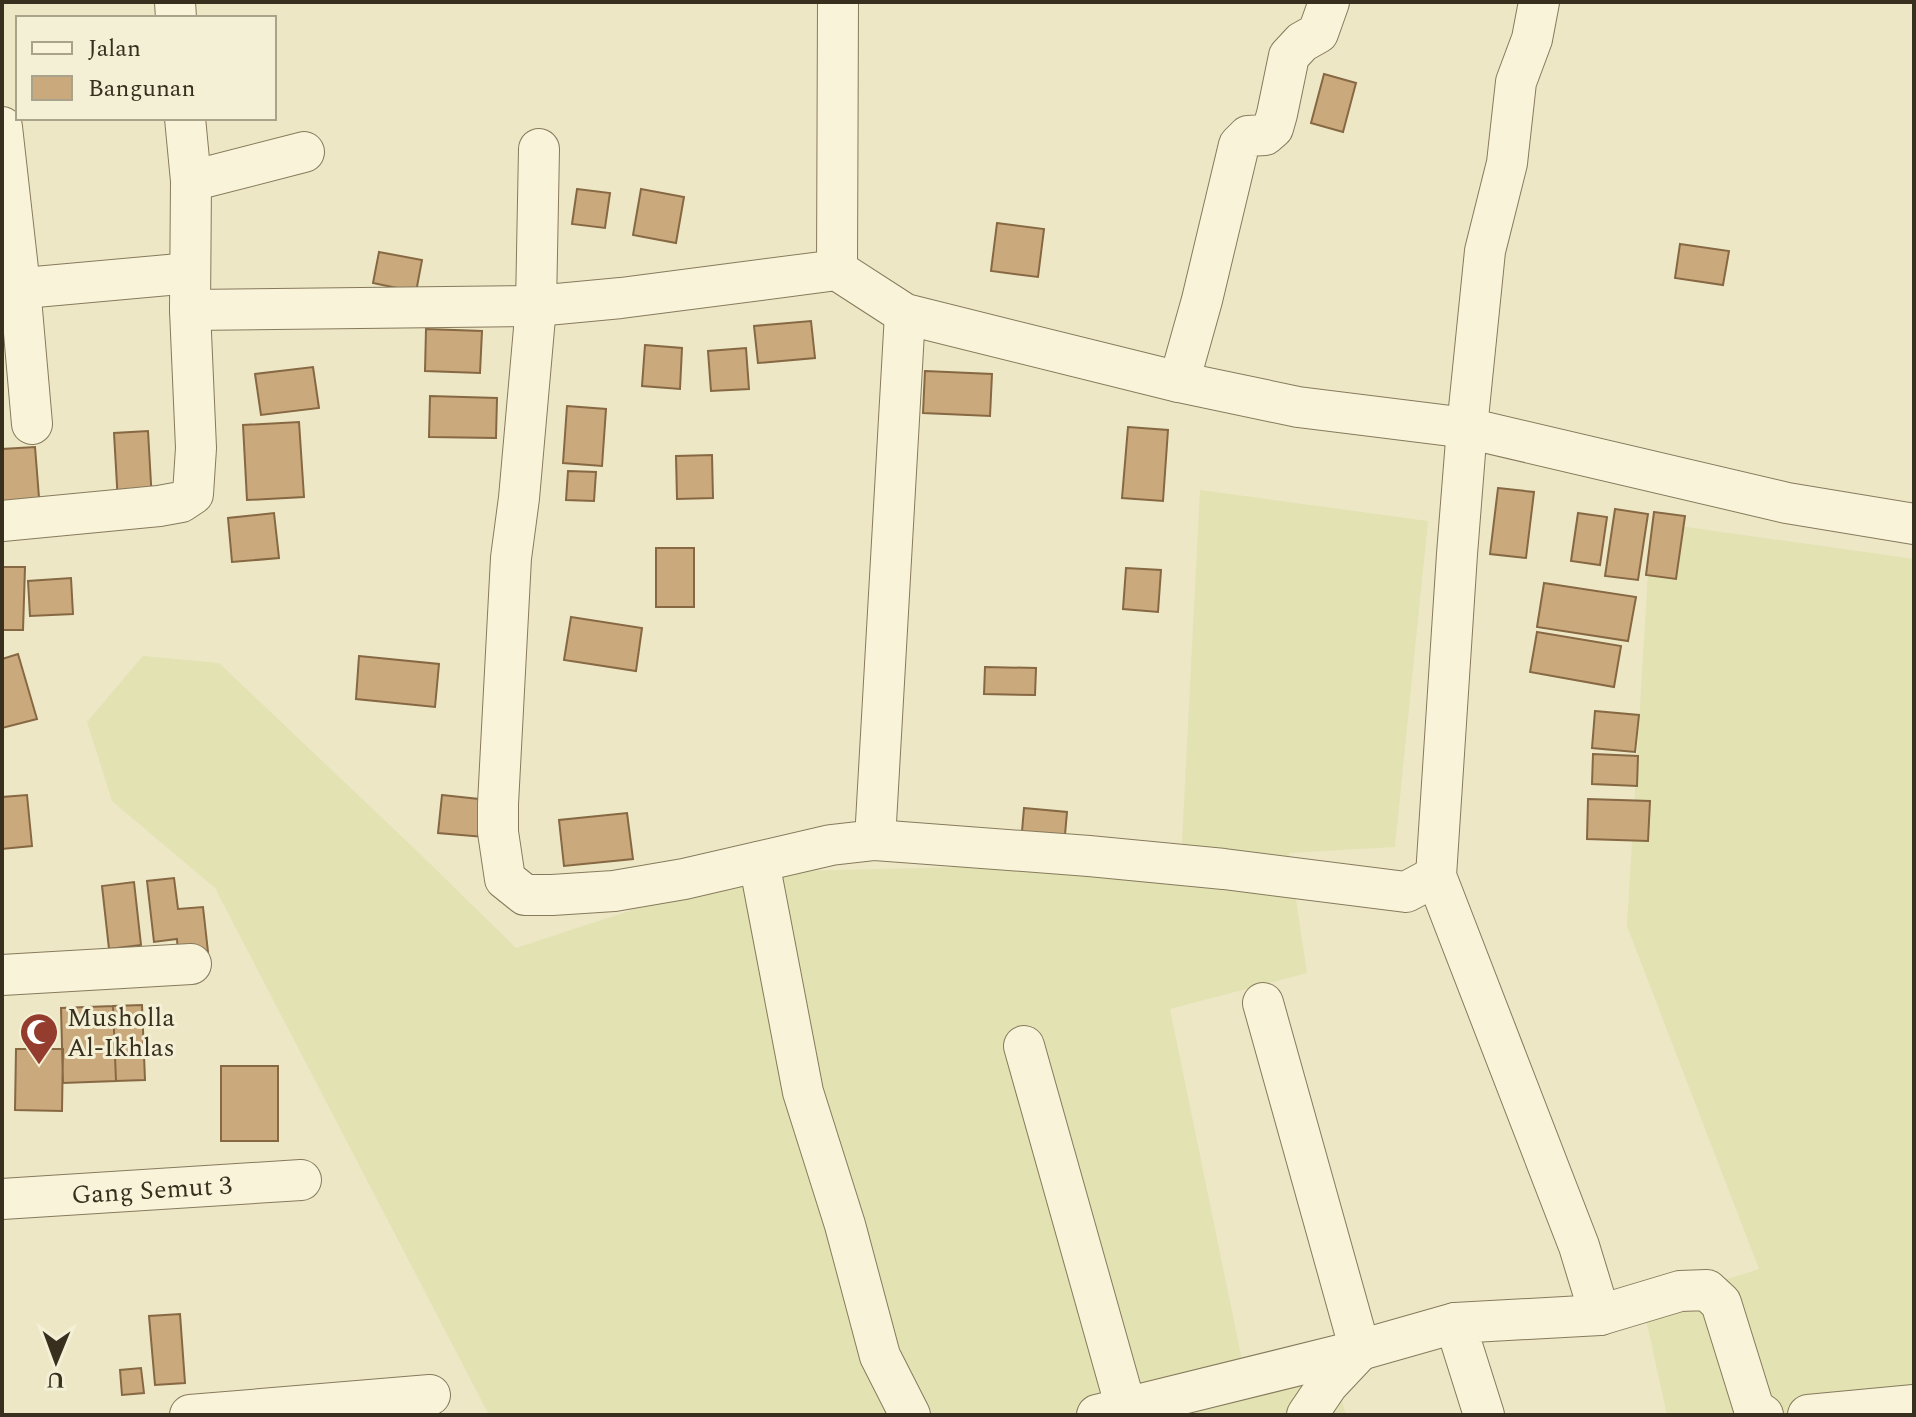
<svg xmlns="http://www.w3.org/2000/svg" width="1916" height="1417" viewBox="0 0 1916 1417" font-family="Spectral,serif">
  <style>
    .farmland { fill: #e2e2b3 }
    .building { fill: #caa97d; stroke: #866843; stroke-width: 2 }
    .lines { fill: none; stroke-linecap: round; stroke-linejoin: round }
    .minor-casing { stroke: #877a5c; stroke-width: 42 }
    .minor { stroke: #f8f3d9; stroke-width: 40 }
    .labels { text-anchor: middle; stroke-width: 6; stroke-linejoin: round; paint-order: stroke }
    .poi-label { font-size: 26px; fill: #382f1f; stroke: #f4f0d5; text-anchor: start }
    .street-label { font-size: 26px; fill: #382f1f; stroke: #f4f0d5 }
  </style>
  <rect width="100%" height="100%" fill="#ede7c6"/>
  <!-- farmland -->
  <path class="farmland" d="M1200,490L1428,521L1395,847L1289,853L1307,973L1170,1009L1244,1370L1331,1363L1346,1415H489L215,888L112,801L87,722L143,656L219,663L417,851L516,948L748,872L1181,862Z
    M1651,522L1914,559V1415H1667L1643,1306L1759,1269L1627,926Z"/>
  <!-- building -->
  <path class="building" d="M1324,74L1356,83L1343,132L1311,123Z
    M577,189L610,193L605,228L572,224Z
    M641,189L684,197L676,243L633,235Z
    M997,223L1044,229L1038,277L991,271Z
    M1680,244L1729,251L1723,285L1675,278Z
    M379,252L422,260L416,292L373,283Z
    M811,321L815,358L758,363L754,326Z
    M426,329L482,331L480,373L425,371Z
    M645,345L682,348L680,389L642,386Z
    M746,348L749,389L711,391L708,351Z
    M313,367L319,408L261,415L255,374Z
    M925,371L992,374L990,416L923,413Z
    M430,396L497,398L496,438L429,437Z
    M567,406L606,409L602,466L563,463Z
    M299,422L304,497L247,500L243,425Z
    M1128,427L1168,430L1163,501L1122,498Z
    M148,431L152,501L118,503L114,433Z
    M35,447L40,510L2,513V449Z
    M712,455L713,498L677,499L676,456Z
    M568,471L596,472L594,501L566,500Z
    M1498,488L1534,492L1526,558L1490,554Z
    M1615,509L1648,514L1638,580L1605,576Z
    M1654,512L1685,516L1676,579L1646,575Z
    M274,513L279,558L232,562L228,518Z
    M1578,513L1607,517L1600,565L1571,561Z
    M656,548H694V607H656Z
    M2,567H25L23,630H2Z
    M1126,568L1161,570L1158,612L1123,609Z
    M71,578L73,614L30,616L28,581Z
    M1544,583L1636,597L1628,641L1537,627Z
    M571,617L642,628L636,671L564,660Z
    M1537,632L1621,646L1614,687L1530,672Z
    M18,654L37,719L2,728V659Z
    M359,656L439,664L435,707L356,699Z
    M985,667L1036,668L1035,695L984,694Z
    M1595,711L1639,715L1635,752L1592,748Z
    M1593,754L1638,756L1637,786L1592,784Z
    M27,795L32,846L2,849V797Z
    M442,795L488,800L484,837L438,833Z
    M1588,799L1650,801L1648,841L1587,839Z
    M1024,808L1067,812L1064,846L1021,843Z
    M627,813L633,859L564,866L559,820Z
    M174,878L178,909L203,907L208,952L178,956L177,939L154,942L147,881Z
    M134,882L141,945L109,949L102,886Z
    M142,1005L145,1080L116,1081L113,1006Z
    M113,1006L116,1081L63,1083L61,1008Z
    M16,1049H63L62,1111L15,1110Z
    M221,1066H278V1141H221Z
    M180,1314L185,1383L155,1385L149,1316Z
    M141,1368L144,1393L122,1395L120,1370Z"/>
  <g class="lines">
    <!-- minor casing -->
    <g class="minor-casing">
      <g id="minor">
        <path d="M175,2L176,18"/>
        <path d="M1539,2L1532,39L1516,82L1507,163L1485,251L1467,428L1457,554L1436,876L1579,1246L1600,1315L1680,1291L1707,1290L1721,1303L1754,1409L1763,1415"/>
        <path d="M2,127L20,287L32,424"/>
        <path d="M539,149L536,306L519,498L511,558L498,804V832L505,879L525,895H552L614,891L684,879L831,845L875,840L1089,856L1224,869L1406,892L1436,876"/>
        <path d="M191,181L304,152"/>
        <path d="M837,270L838,2"/>
        <path d="M2,290L190,273"/>
        <path d="M190,310L536,306L621,298L837,270L905,314L1179,382L1298,407L1467,428L1787,503L1914,524"/>
        <path d="M1179,382L1202,300L1239,145L1248,136L1265,135L1273,128L1277,114L1289,56L1302,42L1318,33L1329,2"/>
        <path d="M2,521L159,506L181,502L193,494L196,448L190,310L191,181L185,118"/>
        <path d="M875,840L905,314"/>
        <path d="M759,862L803,1092L845,1225L880,1356L910,1415"/>
        <path d="M2,975L191,964"/>
        <path d="M1263,1003L1360,1350"/>
        <path d="M1024,1046L1126,1408"/>
        <path id="s1" d="M2,1199L301,1180"/>
        <path d="M190,1415L430,1395"/>
        <path d="M1097,1415L1360,1350L1455,1323"/>
        <path d="M1307,1415L1328,1384L1360,1350"/>
        <path d="M1484,1415L1455,1323L1600,1315"/>
        <path d="M1808,1415L1914,1405"/>
      </g>
    </g>
    <!-- minor -->
    <use href="#minor" class="minor"/>
  </g>
  <!-- icons -->
  <defs>
    <g id="mosque-pin" transform="scale(2)"><path d="M0 17L-7.5 6A9.5 9.5 0 1 1 7.5 6Z" fill="#943d2e" stroke="#f4f0d5"/><path d="M3.5-4.9A6 6 0 1 0 3.5 4.9A5 5 0 1 1 3.5-4.9Z" fill="#fff"/></g>
  </defs>
  <g fill-rule="evenodd">
    <use href="#mosque-pin" x="39" y="1032"/>
  </g>
  <g class="labels">
    <!-- poi labels -->
    <g class="poi-label">
      <text x="67" y="1026">Musholla<tspan x="67" dy="30">Al-Ikhlas</tspan></text>
    </g>
    <!-- street labels -->
    <g class="street-label">
      <text dy="9" stroke="none"><textPath href="#s1" startOffset="150">Gang Semut 3</textPath></text>
    </g>
  </g>
  <!-- border -->
  <rect width="1916" height="1417" fill="none" stroke="#382f1f" stroke-width="8"/>
  <!-- legend -->
  <rect x="16" y="16" width="260" height="104" fill="#f4f0d5" stroke="#a9a38c" stroke-width="2"/>
  <rect x="32" y="42" width="40" height="12" fill="#f8f3d9" stroke="#a9a38c" stroke-width="2"/>
  <text x="88" y="56" font-size="24" fill="#382f1f">Jalan</text>
  <rect x="32" y="76" width="40" height="24" fill="#caa97d" stroke="#a9a38c" stroke-width="2"/>
  <text x="88" y="96" font-size="24" fill="#382f1f">Bangunan</text>
  <!-- north arrow -->
  <g transform="translate(56 1361) rotate(181)" stroke="#f4f0d5" stroke-width="6" paint-order="stroke">
  <path d="M0-6L14 30L0 20L-14 30Z" fill="#382f1f"/>
  <text y="-12" font-size="22" font-weight="bold" text-anchor="middle" fill="#382f1f">U</text>
  </g>
</svg>
